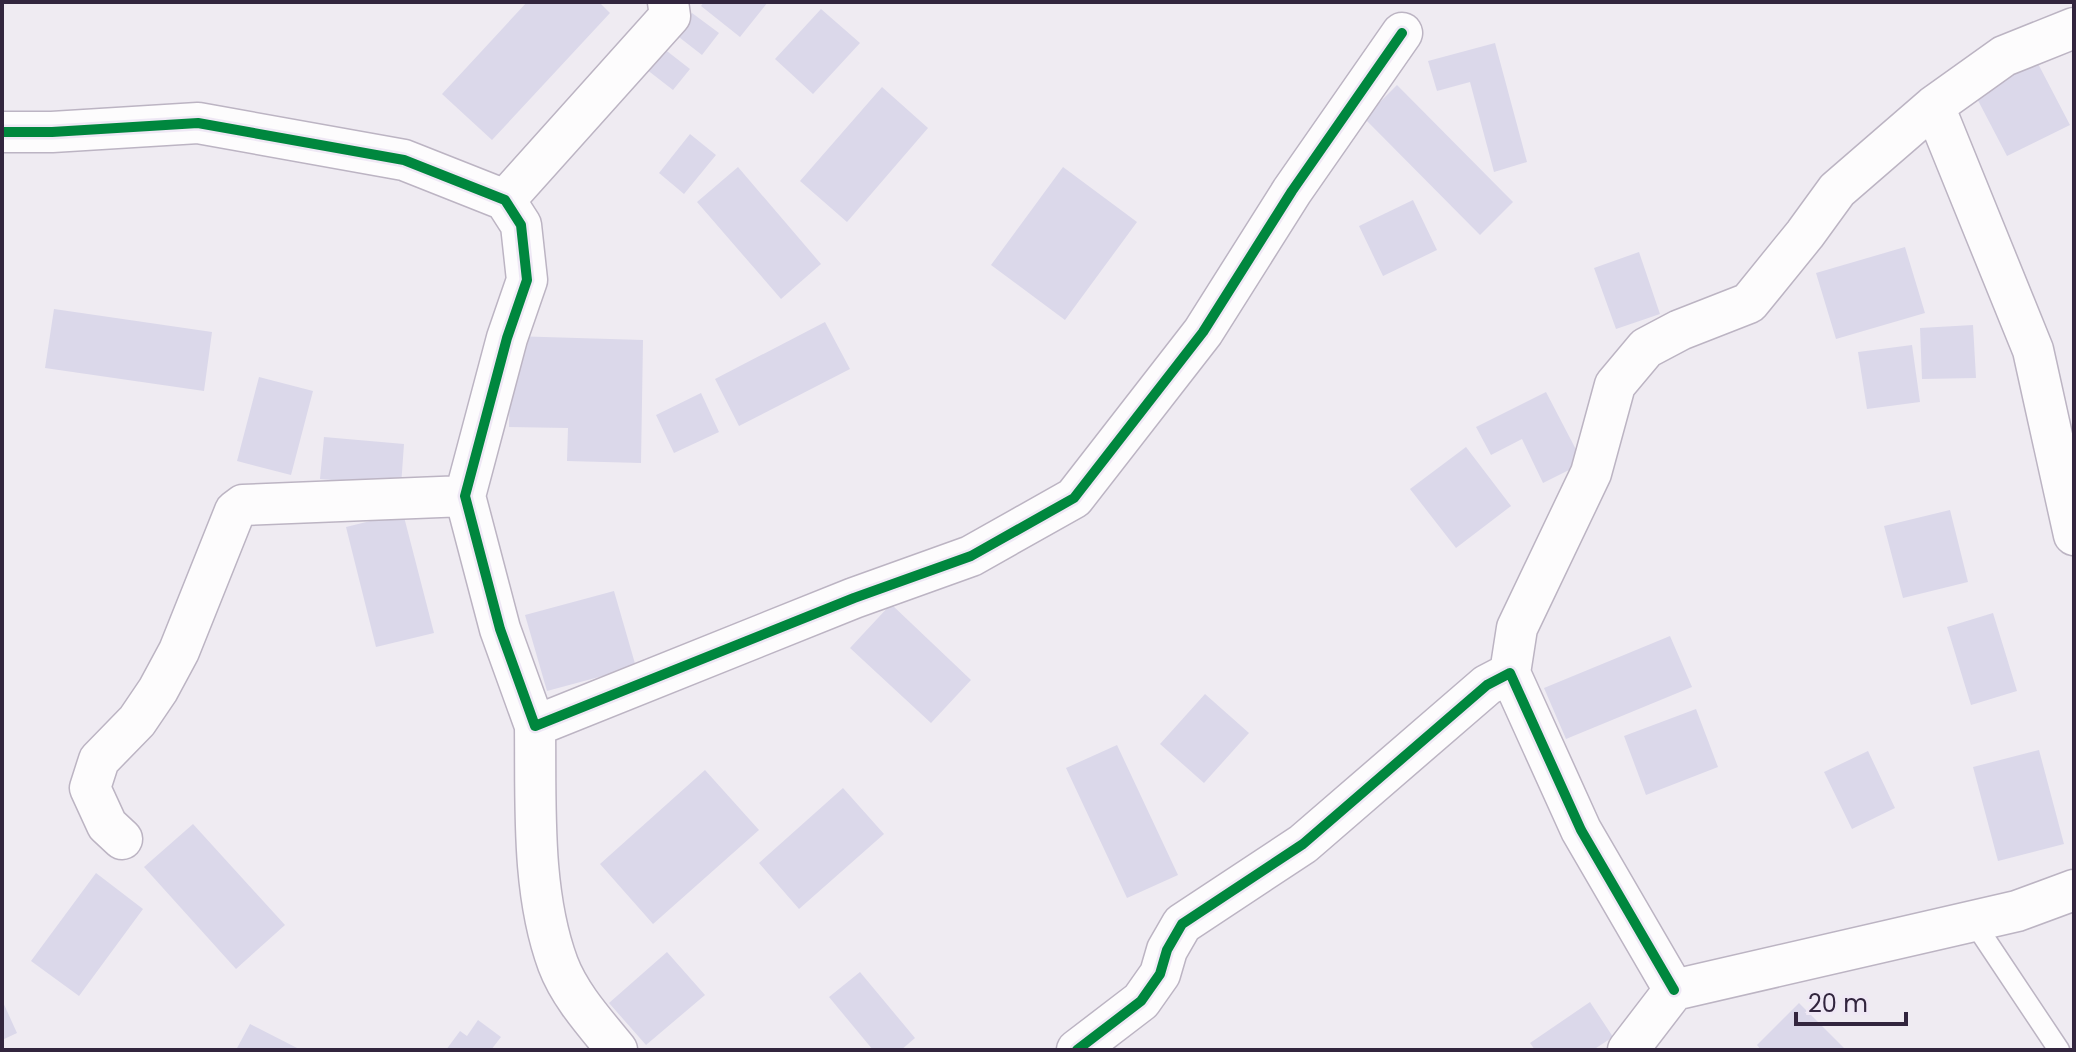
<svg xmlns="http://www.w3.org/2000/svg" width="2076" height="1052" viewBox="0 0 2076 1052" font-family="Poppins,sans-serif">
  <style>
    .building { fill: #dbd8ea }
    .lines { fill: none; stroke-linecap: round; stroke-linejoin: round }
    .lane-casing { stroke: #bcb4c3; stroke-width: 23 }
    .street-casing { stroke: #bcb4c3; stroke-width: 43 }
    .lane { stroke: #fdfcfd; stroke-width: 20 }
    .street { stroke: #fdfcfd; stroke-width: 40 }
    .cycleway-casing { stroke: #efe8f5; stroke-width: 15 }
    .cycleway { stroke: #00873e; stroke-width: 10 }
  </style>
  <rect width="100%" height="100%" fill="#efebf2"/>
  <!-- building -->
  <path class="building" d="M527,2H599L610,13L492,140L442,94Z
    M704,2H768L740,37L701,6Z
    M821,9L860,43L813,94L775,59Z
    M692,13L719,33L702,55L675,34Z
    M1495,43L1527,162L1494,172L1470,82L1437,91L1428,61Z
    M663,48L690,69L673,90L646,69Z
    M2034,56L2070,125L2007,156L1971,87Z
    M1397,85L1513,202L1480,235L1364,118Z
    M882,87L928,128L847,222L800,181Z
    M690,134L716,155L684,194L659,173Z
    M738,167L821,264L781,299L697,202Z
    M1063,167L1137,222L1065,320L991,265Z
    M1413,200L1437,250L1383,276L1359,226Z
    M1905,247L1925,313L1836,339L1816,273Z
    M1639,252L1660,314L1616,329L1594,268Z
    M54,309L212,332L204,391L45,368Z
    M825,322L850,369L739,426L715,379Z
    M1973,325L1976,378L1922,379L1920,328Z
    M511,336L643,340L641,463L567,461L568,428L509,427Z
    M1912,345L1920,402L1867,409L1858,352Z
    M259,377L313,391L291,475L237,461Z
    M1546,392L1583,463L1543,483L1522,439L1491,455L1476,427Z
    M701,393L719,432L674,453L656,415Z
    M324,437L404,444L401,486L320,479Z
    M1466,447L1511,506L1456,548L1410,489Z
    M1950,510L1968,582L1903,598L1884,526Z
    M403,513L434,633L376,647L346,527Z
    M614,591L636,667L547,691L525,615Z
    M891,604L971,680L931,723L850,648Z
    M1993,613L2017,691L1971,705L1947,627Z
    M1670,636L1692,687L1566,739L1544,688Z
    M1205,694L1249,733L1204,783L1160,744Z
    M1696,709L1718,767L1646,795L1624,736Z
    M1117,745L1178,875L1127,898L1066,768Z
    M2039,750L2064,844L1998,861L1973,767Z
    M1868,751L1895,808L1852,829L1824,772Z
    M705,770L759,830L653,924L600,864Z
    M843,788L884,834L799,909L759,863Z
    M193,824L285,925L236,969L144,867Z
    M96,873L143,909L79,996L31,961Z
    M667,952L705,995L646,1045L609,1003Z
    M860,972L915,1038L901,1050H873L829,997Z
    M2,1000L17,1033L2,1040Z
    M1590,1002L1613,1037L1593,1050H1535L1530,1043Z
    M1799,1003L1846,1050H1761L1757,1045Z
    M478,1020L501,1037L491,1050H446L460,1031L467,1036Z
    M250,1024L301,1050H236Z"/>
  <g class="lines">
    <!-- lane casing -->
    <g class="lane-casing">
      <path id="lane" d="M1973,921L2059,1050"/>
    </g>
    <!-- street casing -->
    <g class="street-casing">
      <path id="street" d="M1934,106L2033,350L2074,535
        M2,132H52L198,123L404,160L505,200L521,225L527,280L507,338L465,496L500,629L535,726L854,598L971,556L1074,498L1203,332L1292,191L1402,33
        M505,200L670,16L668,2
        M1510,673L1517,628L1591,473L1615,385L1646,348L1680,330L1749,303L1805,234L1837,190L1934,106L2004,56L2074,28
        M535,726C536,803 531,891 558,964C570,996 596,1024 617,1050
        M122,839L107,825L90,788L99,760L137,721L158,690L179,651L235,511L243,505L465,496
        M1077,1050L1141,1001L1160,974L1167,950L1182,924L1303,844L1487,685L1510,673L1581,830L1674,990
        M1628,1050L1674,990L2017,911L2074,890"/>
    </g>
    <!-- lane -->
    <use href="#lane" class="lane"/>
    <!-- street -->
    <use href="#street" class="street"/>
    <!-- cycleway casing -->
    <g class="cycleway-casing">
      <path id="cycleway" d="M2,132H52L198,123L404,160L505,200L521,225L527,280L507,338L465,496L500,629L535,726L854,598L971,556L1074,498L1203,332L1292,191L1402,33
        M1077,1050L1141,1001L1160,974L1167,950L1182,924L1303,844L1487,685L1510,673L1581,830L1674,990"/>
    </g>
    <!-- cycleway -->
    <use href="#cycleway" class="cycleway"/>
  </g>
  <!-- border -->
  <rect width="2076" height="1052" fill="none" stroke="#32253e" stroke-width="8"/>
  <!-- scale -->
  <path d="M1796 1012v12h110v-12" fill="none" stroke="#32253e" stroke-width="4"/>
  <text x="1808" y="1012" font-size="24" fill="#32253e" stroke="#efe8f5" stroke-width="6" paint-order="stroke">20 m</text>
</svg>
